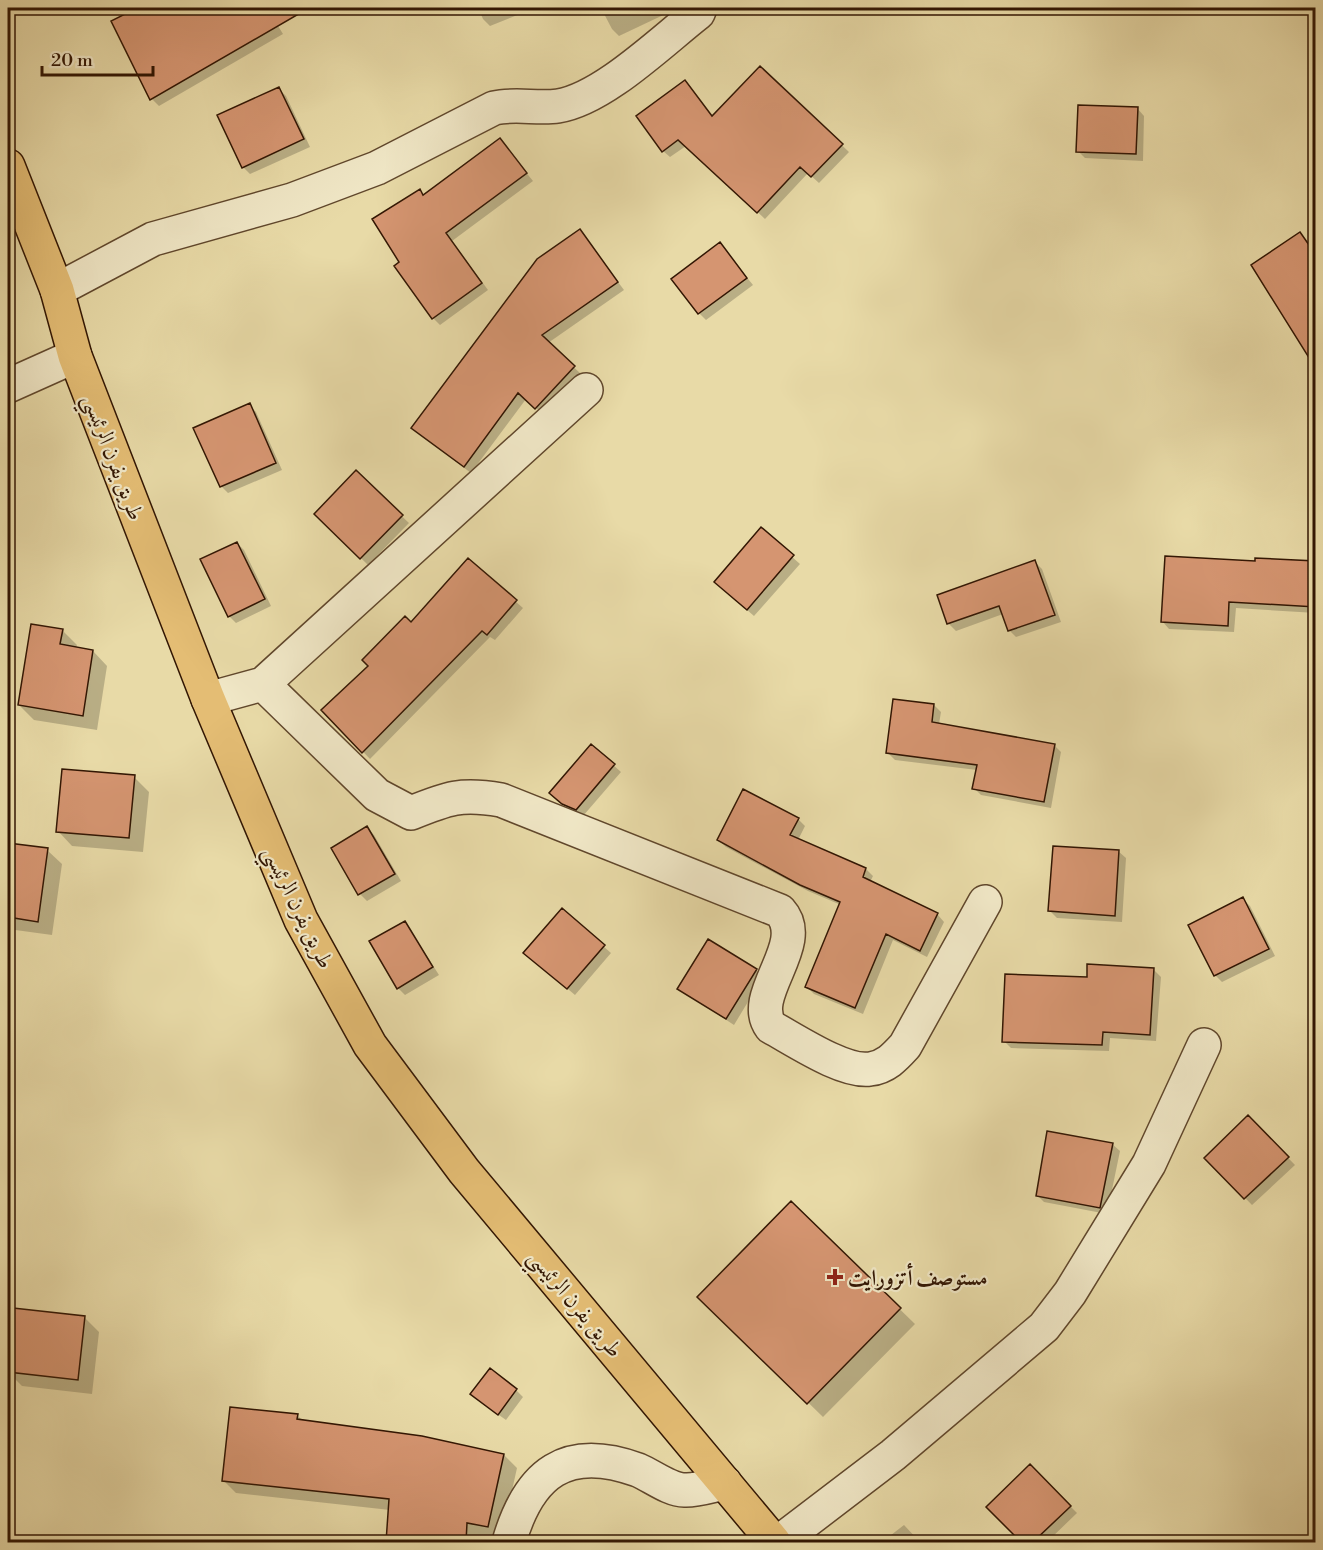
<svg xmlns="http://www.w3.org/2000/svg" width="1323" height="1550" viewBox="0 0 1323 1550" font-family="'Libre Bodoni',Amiri,serif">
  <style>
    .shadow { fill: #0003 }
    .building { fill: #d59571; stroke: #321603; stroke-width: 1.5 }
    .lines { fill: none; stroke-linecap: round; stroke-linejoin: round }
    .minor-casing { stroke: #60472c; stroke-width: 36 }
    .major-casing { stroke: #321603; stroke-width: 36 }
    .minor { stroke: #f0e7c6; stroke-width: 33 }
    .major { stroke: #e4bd74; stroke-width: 33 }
    .poi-dot { fill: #8f2418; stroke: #f0e7c6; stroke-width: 2 }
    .labels { text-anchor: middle; stroke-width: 4.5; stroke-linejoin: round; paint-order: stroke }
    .street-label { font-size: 22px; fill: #321603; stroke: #f0e7c6 }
    .poi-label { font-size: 22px; font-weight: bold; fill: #321603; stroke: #f0e7c6; text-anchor: start }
  </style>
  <rect width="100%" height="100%" fill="#e8daa7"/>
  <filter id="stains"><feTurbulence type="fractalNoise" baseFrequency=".00333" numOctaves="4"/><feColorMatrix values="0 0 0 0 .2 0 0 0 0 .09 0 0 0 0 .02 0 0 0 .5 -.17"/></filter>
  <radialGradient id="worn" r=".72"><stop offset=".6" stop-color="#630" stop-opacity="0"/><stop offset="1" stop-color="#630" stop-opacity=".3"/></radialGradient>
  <!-- shadow -->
  <path class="shadow" d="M141,8H181L184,15L197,8H267L283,34L159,106L152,99L113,21Z
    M478,8H535L490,26L483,19Z
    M601,8H675L676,9L619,36L612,29Z
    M760,68L849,152L819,183L808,173L765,219L686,146L670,157L663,151L685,82L713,117Z
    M279,89L286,96L310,147L250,174L243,167Z
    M1137,108L1144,116L1143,161L1085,158L1078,151Z
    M500,140L533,181L452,241L488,290L440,325L433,318L401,263L420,191L425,196Z
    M580,231L624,290L548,343L581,374L543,414L526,399L471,473L420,435Z
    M720,244L753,285L706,320L699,313Z
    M249,405L256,412L282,470L228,493L221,486Z
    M356,473L409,523L368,565L316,514Z
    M761,529L800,564L754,616L723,589Z
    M237,543L244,550L271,606L236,623L229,616Z
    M468,560L523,608L495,640L490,637L370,759L323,710L411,625Z
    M1035,562L1042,569L1061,622L1016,637L1009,630L1003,614L956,631L949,624L939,596Z
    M1256,563H1316V613L1236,608L1234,632L1169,629L1162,621Z
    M62,630L77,645L76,648L93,651L107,666L97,730L34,720L19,705Z
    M934,705L941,712L939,724L1054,745L1061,752L1051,808L981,795L974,788L977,770L895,760L888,753Z
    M592,746L621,772L583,816L571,811L558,800Z
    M134,777L149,792L143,852L72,846L58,831Z
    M798,819L805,826L798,840L866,869L873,876L870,882L938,915L944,922L927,957L893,940L863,1014L814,994L807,987L841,905L808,891L726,847L718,840Z
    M367,828L374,835L401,881L367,901L360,894Z
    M8,844L47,850L62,864L52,935L8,929Z
    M1118,851L1126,858L1122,922L1057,918L1050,911Z
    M1243,899L1250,906L1275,956L1222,982L1215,975Z
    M562,910L611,953L575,995L532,959Z
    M405,922L439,975L405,995L398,988Z
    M756,970L763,977L734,1025L679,989Z
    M1154,970L1161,977L1156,1041L1110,1038L1109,1051L1011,1048L1004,1041L1088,978Z
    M1248,1117L1295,1165L1252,1205L1206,1158Z
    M1112,1144L1120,1151L1107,1214L1044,1202L1037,1195Z
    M791,1203L915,1324L823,1417L700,1297Z
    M14,1310L85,1318L99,1332L92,1394L22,1386L8,1372Z
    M516,1390L523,1397L506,1420L479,1401Z
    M297,1415L303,1421L504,1455L517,1468L501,1540L480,1535V1542H387L390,1510L236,1493L223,1480Z
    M1030,1466L1077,1513L1047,1542H1023L988,1507Z
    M904,1525L920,1542H882Z
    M218,1536L281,1539L284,1542H218Z"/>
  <!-- building -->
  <path class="building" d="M137,8H309L150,100L111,21Z
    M760,66L843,144L811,177L800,167L757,213L678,140L662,152L636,116L685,80L712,116Z
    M279,87L304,139L242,168L217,115Z
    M1078,105L1138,107L1136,154L1076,152Z
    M500,138L527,173L446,233L482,283L432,319L394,266L399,262L372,219L420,189L423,195Z
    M580,229L618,282L542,335L575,366L535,409L518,393L464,467L411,428L537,259Z
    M1300,232L1316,255V369L1251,265Z
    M720,242L747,278L698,314L671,279Z
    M250,403L276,463L220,487L193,428Z
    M356,470L403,515L360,559L314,514Z
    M761,527L794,555L747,610L714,582Z
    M237,542L265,599L228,617L200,559Z
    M1165,556L1255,561V558L1316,561V607L1229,602L1228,626L1161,622Z
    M468,558L517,600L487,635L482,631L362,753L321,710L368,666L362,660L405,616L411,622Z
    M1035,560L1055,615L1008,631L999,606L947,624L937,595Z
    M31,624L63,629L60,644L93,650L83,716L18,705Z
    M893,699L934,704L932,722L1055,744L1044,802L972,789L977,765L886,753Z
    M591,744L615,764L576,810L562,804L549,793Z
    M62,769L135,775L129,838L56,832Z
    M743,789L799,818L790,835L866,868L863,877L938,913L920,951L886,934L855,1008L805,987L840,902L800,885L717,840Z
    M367,826L395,874L358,895L331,848Z
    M8,843L48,848L38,922L8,917Z
    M1053,846L1119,850L1115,916L1048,911Z
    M1243,897L1269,949L1214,976L1188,925Z
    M562,908L605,945L567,989L523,953Z
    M405,921L433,967L397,989L369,941Z
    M708,939L757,969L726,1019L677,989Z
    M1087,964L1154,968L1150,1035L1103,1032L1102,1045L1002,1042L1005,974L1087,977Z
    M1248,1115L1289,1157L1244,1199L1204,1158Z
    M1047,1131L1113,1143L1100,1208L1036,1196Z
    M791,1201L901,1308L807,1404L697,1297Z
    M13,1308L85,1316L78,1380L8,1372Z
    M490,1368L517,1389L498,1415L470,1394Z
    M230,1407L298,1414L297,1419L422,1436L504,1454L488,1527L467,1523L466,1542H386L389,1499L222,1481Z
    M1030,1464L1071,1506L1033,1542H1021L986,1507Z"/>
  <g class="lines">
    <!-- minor casing -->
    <g class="minor-casing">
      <path id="minor" d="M57,290L153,239L292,200L377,168L494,108C516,103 537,109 558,106C603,99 662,41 698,13L700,8
        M8,386L75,356
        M263,684L586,390
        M208,699L263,684L377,795L411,813C448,798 461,793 501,800L780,911C810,944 747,995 771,1027C795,1040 844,1073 870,1069C886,1067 895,1057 905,1046L985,902
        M509,1542C529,1473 566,1444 638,1470C652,1476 670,1490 684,1490C697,1491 713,1485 725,1483
        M779,1542L893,1455L1044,1327L1070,1293L1149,1164L1204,1045"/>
    </g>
    <!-- major casing -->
    <g class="major-casing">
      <path id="major" d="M8,166L57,290L75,356L208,699L301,920L370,1045L464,1171L774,1542"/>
    </g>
    <!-- minor -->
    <use href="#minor" class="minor"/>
    <!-- major -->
    <use href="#major" class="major"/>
  </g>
  <!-- markers -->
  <path class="poi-dot" d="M832 1268h6v6h6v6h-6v6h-6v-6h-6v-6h6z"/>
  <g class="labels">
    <!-- street labels -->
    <g class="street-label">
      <text transform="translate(114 457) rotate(69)" y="8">طريق يفرن الرئيسي</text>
      <text transform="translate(299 907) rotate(64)" y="8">طريق يفرن الرئيسي</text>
      <text transform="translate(576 1303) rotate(50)" y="8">طريق يفرن الرئيسي</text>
    </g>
    <!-- poi labels -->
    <g class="poi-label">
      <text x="848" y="1285">مستوصف أتزورايت</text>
    </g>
  </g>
  <!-- margin -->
  <rect width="1323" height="1550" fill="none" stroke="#e8daa7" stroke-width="30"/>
  <rect x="9" y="9" width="1305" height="1532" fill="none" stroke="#321603" stroke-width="3"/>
  <rect x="15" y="15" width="1293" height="1520" fill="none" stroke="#321603" stroke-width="1.5"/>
  <!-- scale -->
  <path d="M42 66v9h111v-9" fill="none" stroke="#321603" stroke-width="3"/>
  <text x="51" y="66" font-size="18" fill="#321603" stroke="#f0e7c6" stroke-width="4.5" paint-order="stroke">20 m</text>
  <rect width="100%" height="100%" filter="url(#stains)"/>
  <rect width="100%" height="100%" fill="url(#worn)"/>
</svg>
